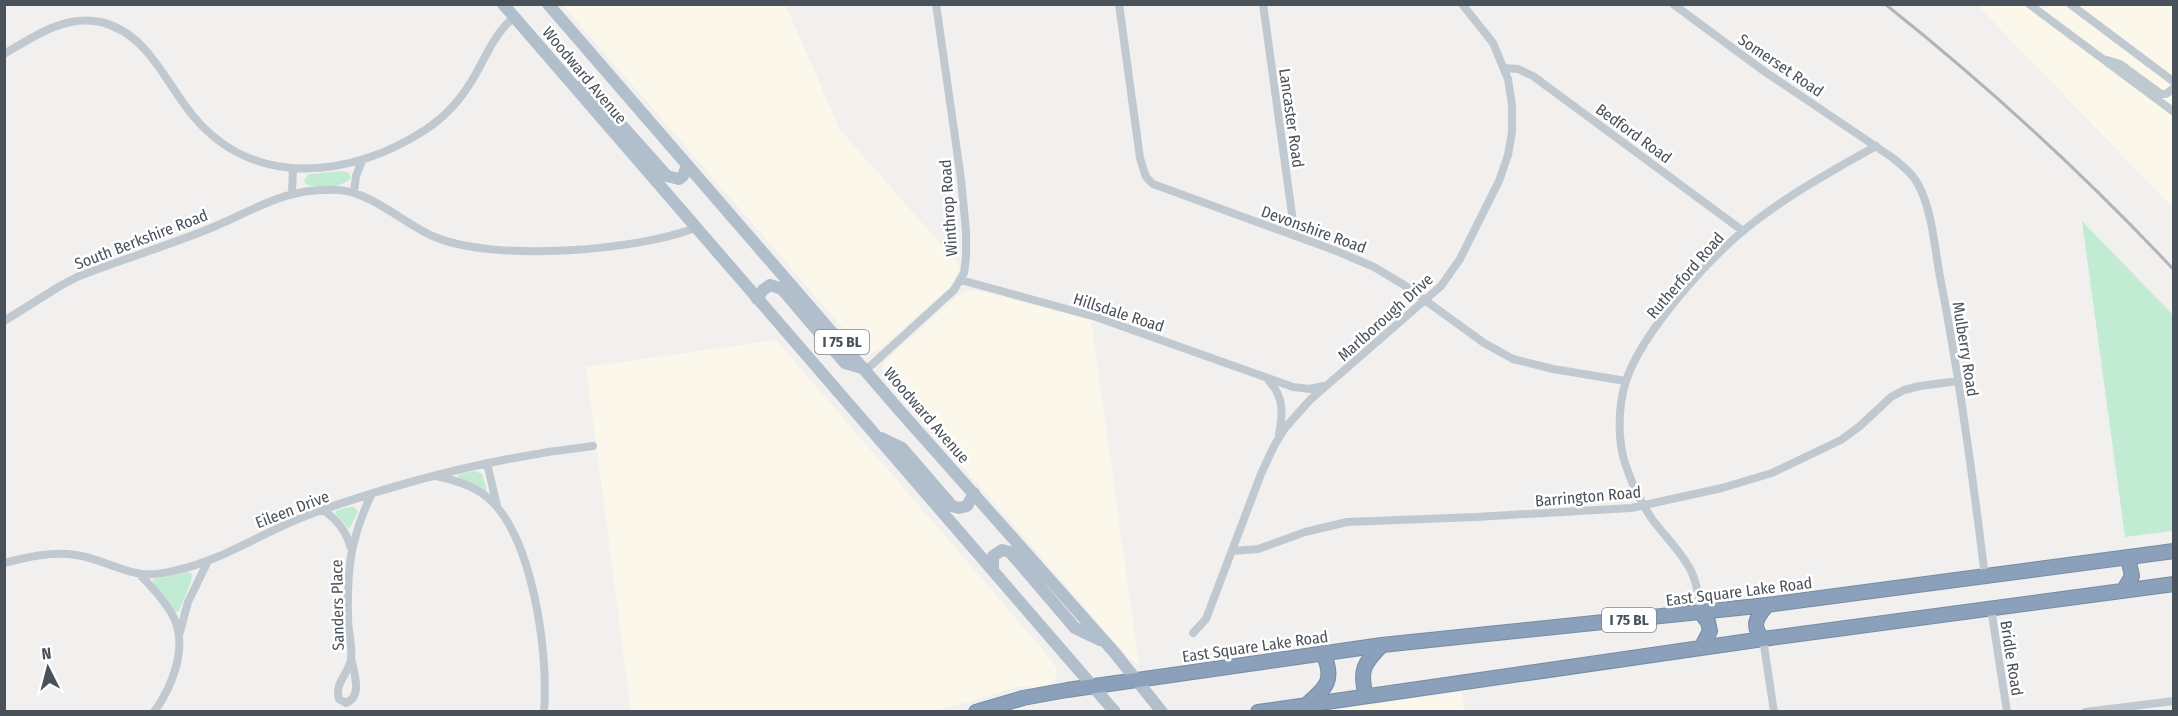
<svg xmlns="http://www.w3.org/2000/svg" width="2178" height="716" viewBox="0 0 2178 716" font-family="'Fira Sans Condensed',sans-serif">
  <style>
    .commercial { fill: #fbf7ea }
    .green { fill: #c1ecd3 }
    .lines { fill: none; stroke-linecap: round; stroke-linejoin: round }
    .highway-casing { stroke: #768ba6; stroke-width: 16 }
    .street { stroke: #c1c9d0; stroke-width: 8 }
    .primary { stroke: #b1becc; stroke-width: 12 }
    .highway { stroke: #8ba0ba; stroke-width: 14 }
    .rail { stroke: #b2b4b9; stroke-width: 3 }
    .labels { text-anchor: middle; stroke-width: 5; stroke-linejoin: round; paint-order: stroke }
    .shield { fill: #fff; stroke: #80868c; stroke-width: 1.5 }
    .shield-label { font-size: 15px; font-weight: bold; fill: #49525b }
    .street-label { font-size: 16px; fill: #49525b; stroke: #fff }
  </style>
  <rect width="100%" height="100%" fill="#f2efef"/>
  <!-- commercial -->
  <path class="commercial" d="M783,4L786,6L840,130L960,266L951,286L880,349L872,353L862,350L563,5Z
    M1977,5H2173V208L2036,66Z
    M971,290L985,292L1091,320L1139,665L1128,657L884,376L882,369L884,362L957,296Z
    M776,340L1044,651L1057,669L1055,679L1050,684L1033,688L1021,686L936,711H631L586,367Z
    M1461,692L1464,711H1323Z"/>
  <!-- green -->
  <path class="green" d="M343,171L349,173L351,178C342,188 317,189 306,184L304,181L307,175L311,174Z
    M2082,221L2173,315V531L2125,537Z
    M475,471L482,474L487,490L485,492L458,477L459,474Z
    M350,507H354L358,512L349,529L335,513L337,510Z
    M188,572L192,574L191,582L179,611L175,612L152,582L154,579Z"/>
  <g class="lines">
    <!-- highway casing -->
    <g class="highway-casing">
      <path id="highway" d="M2123,591L2132,576L2128,558
        M1763,639C1751,626 1756,618 1767,605
        M1701,648L1710,631L1708,622L1701,613
        M1366,696C1359,670 1364,663 1382,645
        M1306,705C1327,687 1335,680 1323,653
        M976,712L1023,698L1067,690L1382,645L1767,605L2174,551
        M1258,712L1763,639L2174,584"/>
    </g>
    <!-- street -->
    <path class="street" d="M1119,4L1140,158L1146,177L1153,184L1334,250L1374,267L1404,285L1484,343L1513,359L1553,369L1626,381
      M1263,4L1295,236
      M1673,4L1761,69L1893,158C1904,167 1914,175 1920,188C1933,215 1935,253 1941,282C1960,380 1973,478 1985,577
      M2029,4L2174,112
      M2070,4L2174,82
      M4,54C33,37 65,14 101,22C149,34 165,83 194,117C255,190 353,177 425,130C445,117 462,98 474,77C487,55 494,34 514,17
      M2107,60L2120,64L2161,94H2166L2174,88
      M1504,68L1518,69L1533,76L1743,231
      M354,192L356,176L362,161
      M292,193L293,168
      M961,280L1096,317L1293,387L1310,389L1323,386
      M4,321L60,286L77,277C118,261 160,248 201,232C252,213 280,187 338,190C372,192 404,224 435,237C494,262 636,251 695,228
      M866,370L954,290L964,273L966,258V231L961,179L936,4
      M1269,381C1284,397 1283,413 1279,434
      M487,463L497,506
      M436,476C454,480 472,485 487,497C533,535 549,655 544,712
      M323,510C336,519 346,530 350,546
      M1232,551L1258,549L1305,532L1347,522L1476,517L1631,508L1722,488L1772,473L1841,440L1860,426L1891,397L1904,390L1920,386L1958,381
      M4,563C28,557 52,551 76,555C99,558 119,571 142,574C153,575 166,573 177,570C224,560 266,530 311,514C402,481 497,457 593,446
      M139,574C152,587 166,602 174,618C188,648 172,687 154,712
      M1991,608L2007,712
      M1701,613C1699,599 1698,586 1692,573C1683,553 1665,537 1652,519C1641,503 1632,484 1626,466C1617,441 1618,406 1626,381C1642,332 1709,258 1749,226C1788,195 1833,170 1876,146
      M180,632L188,602L208,561
      M1193,633L1206,619L1261,474L1274,446L1285,428L1310,400L1441,286L1460,259L1499,181L1508,155L1512,132V105L1508,79L1493,43L1462,4
      M1763,639L1774,712
      M351,658C354,672 363,697 346,703L339,699C334,684 348,674 351,660C353,647 348,631 348,618C347,568 350,541 371,495
      M2085,712L2174,701"/>
    <!-- primary -->
    <path class="primary" d="M503,4L1115,712
      M548,4L900,411L1114,652L1162,712
      M578,87L601,102L667,176L679,179L683,176L687,165
      M757,299L763,290L770,285L782,289L845,363L865,369
      M881,438L902,448L952,506L959,508L967,506L974,493
      M993,571V556L1002,550L1010,552L1075,628L1100,640"/>
    <!-- highway -->
    <use href="#highway" class="highway"/>
    <!-- rail -->
    <path class="rail" d="M1885,4C1988,86 2084,174 2174,270"/>
  </g>
  <g class="labels">
    <!-- shield labels -->
    <g class="shield">
      <rect x="815" y="330" width="54" height="24" rx="4.5"/>
      <rect x="1602" y="608" width="54" height="24" rx="4.5"/>
    </g>
    <g class="shield-label">
      <text x="842" y="347">I 75 BL</text>
      <text x="1629" y="625">I 75 BL</text>
    </g>
    <!-- street labels -->
    <g class="street-label">
      <text transform="translate(1781 65) rotate(34)" y="6">Somerset Road</text>
      <text transform="translate(585 75) rotate(50)" y="6">Woodward Avenue</text>
      <text transform="translate(1292 118) rotate(82)" y="6">Lancaster Road</text>
      <text transform="translate(1634 133) rotate(36)" y="6">Bedford Road</text>
      <text transform="translate(948 208) rotate(-94)" y="6">Winthrop Road</text>
      <text transform="translate(1314 229) rotate(20)" y="6">Devonshire Road</text>
      <text transform="translate(141 239) rotate(-21)" y="6">South Berkshire Road</text>
      <text transform="translate(1685 275) rotate(-49)" y="6">Rutherford Road</text>
      <text transform="translate(1119 312) rotate(18)" y="6">Hillsdale Road</text>
      <text transform="translate(1385 317) rotate(-42)" y="6">Marlborough Drive</text>
      <text transform="translate(1966 349) rotate(81)" y="6">Mulberry Road</text>
      <text transform="translate(927 415) rotate(49)" y="6">Woodward Avenue</text>
      <text transform="translate(1588 496) rotate(-5)" y="6">Barrington Road</text>
      <text transform="translate(292 509) rotate(-21)" y="6">Eileen Drive</text>
      <text transform="translate(1739 591) rotate(-7)" y="6">East Square Lake Road</text>
      <text transform="translate(337 605) rotate(-91)" y="6">Sanders Place</text>
      <text transform="translate(1255 646) rotate(-8)" y="6">East Square Lake Road</text>
      <text transform="translate(2012 658) rotate(81)" y="6">Bridle Road</text>
    </g>
  </g>
  <!-- border -->
  <rect width="2178" height="716" fill="none" stroke="#49525b" stroke-width="12"/>
  <!-- north arrow -->
  <g transform="translate(48 668) rotate(354)" stroke="#ffffff" stroke-width="4.5" paint-order="stroke">
  <path d="M0-4.5L10 22L0 15L-10 22Z" fill="#49525b"/>
  <text y="-9" font-size="16" font-weight="bold" text-anchor="middle" fill="#49525b">N</text>
  </g>
</svg>
